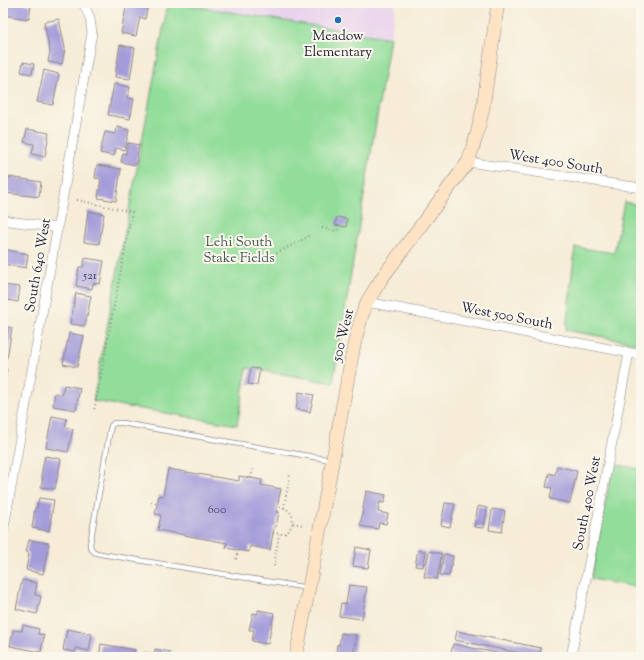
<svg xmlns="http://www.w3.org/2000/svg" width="644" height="660" viewBox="0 0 644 660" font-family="'Sorts Mill Goudy',serif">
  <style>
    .built { fill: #e9d2ed }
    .green { fill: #92dd99; stroke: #5a806a }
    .building { fill: #a49cd9 }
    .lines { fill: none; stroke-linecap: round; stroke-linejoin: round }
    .lane-casing { stroke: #8c8789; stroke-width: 6 }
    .street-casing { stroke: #8c8789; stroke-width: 10 }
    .secondary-casing { stroke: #8c8789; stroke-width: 14 }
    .path { stroke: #8c8789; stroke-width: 2; stroke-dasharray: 1 3; stroke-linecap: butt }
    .lane { stroke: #fff; stroke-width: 4.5 }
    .street { stroke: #fff; stroke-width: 9 }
    .secondary { stroke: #fee4c5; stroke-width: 13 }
    .poi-dot { fill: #1f6fb2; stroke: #fbf7ec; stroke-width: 1.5 }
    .labels { text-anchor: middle; stroke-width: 4; stroke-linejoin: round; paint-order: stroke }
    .number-label { font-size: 12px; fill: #424062 }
    .poi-label { font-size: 14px; fill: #22223b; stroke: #fbf7ec }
    .street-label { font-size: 14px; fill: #22223b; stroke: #fbf7ec }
    .park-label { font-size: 14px; fill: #445a57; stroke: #fbf7ec }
  </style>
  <rect width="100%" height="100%" fill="#fbf7ec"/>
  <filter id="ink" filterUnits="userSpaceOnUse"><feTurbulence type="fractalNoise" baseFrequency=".025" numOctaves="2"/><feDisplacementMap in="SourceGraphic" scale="8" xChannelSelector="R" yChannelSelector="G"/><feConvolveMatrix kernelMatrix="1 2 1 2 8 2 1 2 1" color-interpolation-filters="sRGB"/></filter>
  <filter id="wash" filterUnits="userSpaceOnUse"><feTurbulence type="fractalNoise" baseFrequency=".012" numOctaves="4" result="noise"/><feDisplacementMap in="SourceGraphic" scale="16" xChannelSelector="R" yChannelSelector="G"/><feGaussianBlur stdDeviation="0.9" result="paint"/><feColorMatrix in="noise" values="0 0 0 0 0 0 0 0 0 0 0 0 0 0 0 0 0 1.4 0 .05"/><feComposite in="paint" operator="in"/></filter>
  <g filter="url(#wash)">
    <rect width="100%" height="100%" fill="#f6ecd7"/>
    <!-- built -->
    <path class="built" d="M175,3H396L390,38Z"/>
    <!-- green -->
    <path class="green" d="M168,3H175L390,38L333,383L247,368L237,425L93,401Z
      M624,202L641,205V344L566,330L575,247L614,253Z
      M613,464L641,469V588L591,579Z"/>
    <g id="blocks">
      <!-- building -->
      <path class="building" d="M3,3H21L31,5L29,19L3,15Z
        M127,3H136L148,5L145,19L140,17L136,36L121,33Z
        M59,19L65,48L62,64L48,62L50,52L44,22Z
        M120,45L135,48L130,79L115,77Z
        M23,62L34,64L32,74L21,72Z
        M44,70L59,74L53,105L37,102Z
        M114,84L130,87L127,98L134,99L130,119L108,115Z
        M117,127L129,130L125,150L116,148L114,156L100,153L105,132L116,134Z
        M27,129L49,133L45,157L32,154L34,144L24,142Z
        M128,143L139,145L136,165L121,162L123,153L126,154Z
        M97,165L121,169L116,201L98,198L101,179L95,178Z
        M9,177L41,182L39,197L6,193Z
        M88,211L104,214L99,244L84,242Z
        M337,217L347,219L346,227L335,225Z
        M3,249L28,254L26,268L3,264Z
        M85,258L104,261L100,284L93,283L92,289L76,286L79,267H83Z
        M3,285L20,287L18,302L8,300L7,307H3Z
        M76,293L91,296L85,326L70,324Z
        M3,326L12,328L7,358H3Z
        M69,333L84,336L77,367L63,364Z
        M3,368L7,369L4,385H3Z
        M251,368L260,369L257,385L248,384Z
        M64,385L80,388L76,410L53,406L55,393L62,395Z
        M299,392L314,395L310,412L296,409Z
        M52,416L67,419L65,427L73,429L68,452L46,448Z
        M45,456L61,459L55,489L41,487L43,477L41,476Z
        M557,466L577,471L570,503L550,499L552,488L546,487L549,473L555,475Z
        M168,469L239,481V476L262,480L261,485L281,489L276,512H279L276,527H274L270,550L250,546L249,552L226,548L227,543L158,530L161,515L155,514L159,495L163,496Z
        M366,491L386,495L384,503L380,502L378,512L388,514L386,524L379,523L378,529L360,526Z
        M39,498L54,500L49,531L32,528L35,508H37Z
        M445,503L455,504L450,527L441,525Z
        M478,506L487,508L484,528L474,527Z
        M492,509L505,511L502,532L489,530Z
        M29,540L49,543L43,574L26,570L29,553L26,552Z
        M356,547L371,550L368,568L353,566Z
        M418,550L426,552L423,567L415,566Z
        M429,551L442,554L437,579L424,577Z
        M444,554L453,556L449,576L440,575Z
        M22,580L37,583L35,595L41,596L37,614L16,609Z
        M349,585L367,587L362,619L339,616L341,603L346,604Z
        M258,610L274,613L268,644L252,641L254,630H249L253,613L258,614Z
        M23,625L39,629L38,634L44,635L41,652L10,646L13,630L22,631Z
        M67,629L92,634L89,651L76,648L75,652L63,650Z
        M457,631L541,648L539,657L455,640Z
        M341,633L356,635L353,657H335L337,645H339Z
        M101,644L135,650L133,657H99Z
        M453,644L510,656V657H464L451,654Z
        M155,649L170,652L169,657H143V653L154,655Z"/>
    </g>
  </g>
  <g filter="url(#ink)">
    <use href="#blocks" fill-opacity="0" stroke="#8c8789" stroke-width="1"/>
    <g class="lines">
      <!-- lane casing -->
      <g class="lane-casing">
        <path id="lane" d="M308,588L101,554C95,553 90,551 90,544L110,430L111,426L114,423H122L331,460"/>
      </g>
      <!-- street casing -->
      <g class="street-casing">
        <path id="street" d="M468,162L641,188
          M3,220L58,228
          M367,302L641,355
          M3,533L92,33L90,18L83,3
          M571,657L629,353"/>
      </g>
      <!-- secondary casing -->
      <g class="secondary-casing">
        <path id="secondary" d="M296,657L354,345L362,315L367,302L382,278L468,162L477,134L483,108L498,3"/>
      </g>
      <!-- path -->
      <path class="path" d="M77,200L132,212L94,411
        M322,228L336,231L340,227
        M255,264L308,237L309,233
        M251,478L253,468
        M151,502L157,503
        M284,508L290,474
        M293,523L304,525
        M273,533L282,534L287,533C297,520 294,510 278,506
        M236,559L238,550
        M274,566L279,534"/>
      <!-- lane -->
      <use href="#lane" class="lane"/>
      <!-- street -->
      <use href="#street" class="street"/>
      <!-- secondary -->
      <use href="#secondary" class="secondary"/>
    </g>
  </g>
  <!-- markers -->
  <circle class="poi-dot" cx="338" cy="20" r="4"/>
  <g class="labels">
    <!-- number labels -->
    <g class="number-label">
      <text x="90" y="279">521</text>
      <text x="217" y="513">600</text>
    </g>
    <!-- poi labels -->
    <g class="poi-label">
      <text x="338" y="40">Meadow<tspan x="338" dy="16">Elementary</tspan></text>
    </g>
    <!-- street labels -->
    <g class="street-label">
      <text transform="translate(556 161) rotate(9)" y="5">West 400 South</text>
      <text transform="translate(37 265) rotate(-80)" y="5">South 640 West</text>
      <text transform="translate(507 315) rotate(11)" y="5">West 500 South</text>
      <text transform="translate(342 335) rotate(-76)" y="5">500 West</text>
      <text transform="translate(586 503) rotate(-79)" y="5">South 400 West</text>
    </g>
    <!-- park labels -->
    <g class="park-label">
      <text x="239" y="246">Lehi South<tspan x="239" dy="16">Stake Fields</tspan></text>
    </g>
  </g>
  <!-- margin -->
  <rect width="644" height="660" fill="none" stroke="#fbf7ec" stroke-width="16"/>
</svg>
